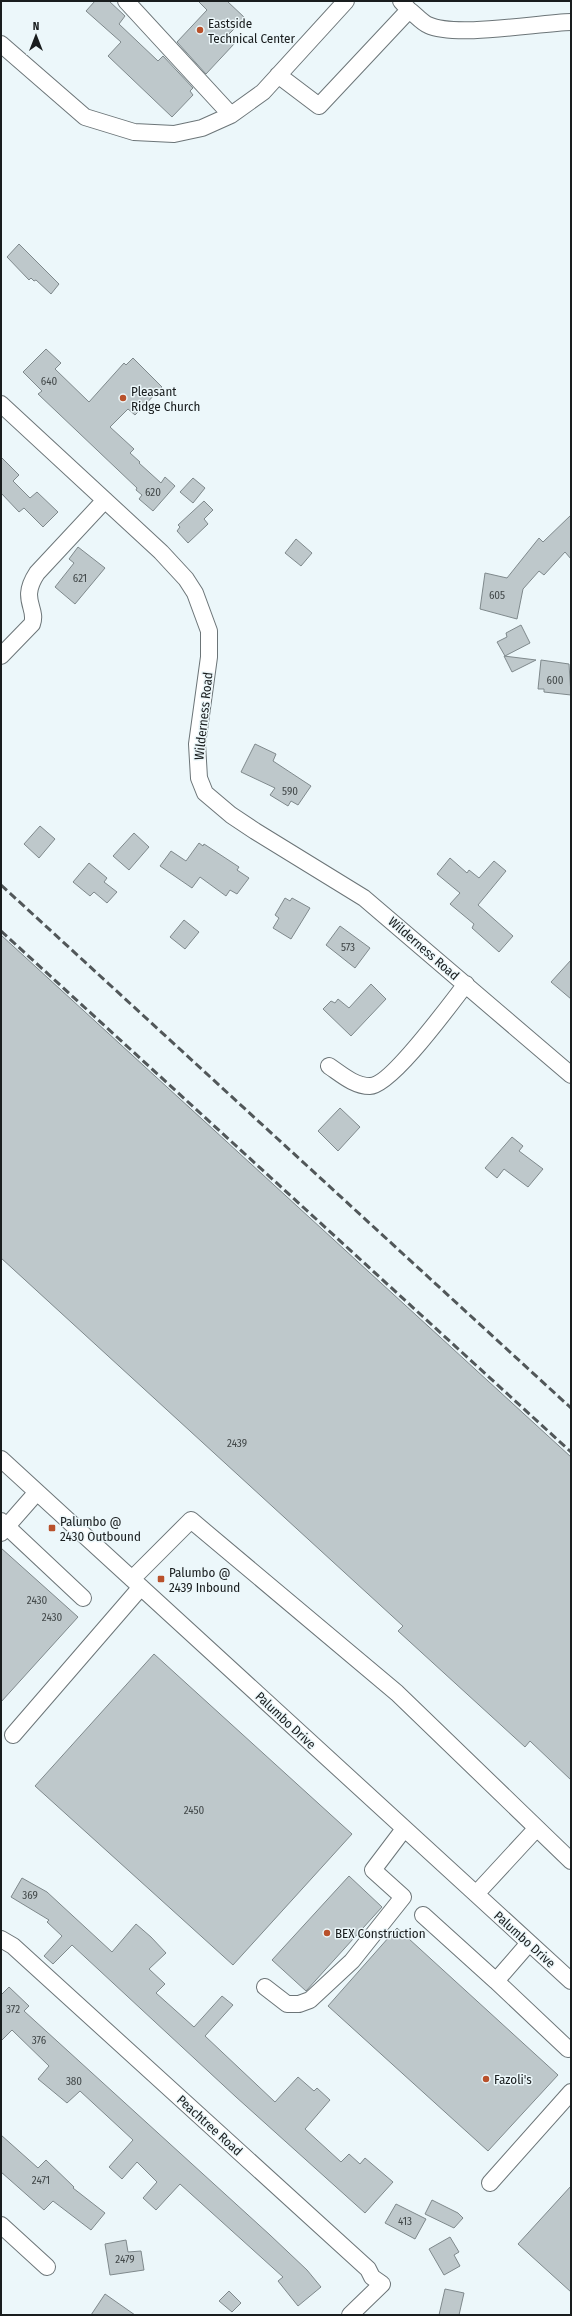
<svg xmlns="http://www.w3.org/2000/svg" width="572" height="2316" viewBox="0 0 572 2316" font-family="'Fira Sans Condensed',sans-serif">
  <style>
    .building { fill: #bec8cb; stroke: #7f898c }
    .lines { fill: none; stroke-linecap: round; stroke-linejoin: round }
    .minor-casing { stroke: #6c7578; stroke-width: 18 }
    .minor { stroke: #fff; stroke-width: 16 }
    .rail { stroke: #515759; stroke-width: 3; stroke-dasharray: 8 4; stroke-linecap: butt }
    .poi-dot { fill: #b9512b; stroke: #ecf7fa; stroke-width: 1.5 }
    .labels { text-anchor: middle; stroke-width: 3; stroke-linejoin: round; paint-order: stroke }
    .number-label { font-size: 11px; fill: #424849 }
    .poi-label { font-size: 13px; fill: #191d1e; stroke: #ecf7fa; text-anchor: start }
    .street-label { font-size: 13px; fill: #191d1e; stroke: #ecf7fa }
  </style>
  <rect width="100%" height="100%" fill="#ecf7fa"/>
  <!-- building -->
  <path class="building" d="M95,1H109L125,16L119,24L158,61L163,56L193,88L190,91L193,95L172,117L108,56L121,42L86,11Z
    M198,1H227L245,18L227,36L234,44L206,74L177,42L207,10Z
    M19,244L59,284L51,294L36,280L34,281L31,278L29,280L7,257Z
    M46,349L61,363L55,369L89,402L124,363L126,365L133,358L162,387L135,415L128,409L110,427L134,449L130,453L140,462L139,463L161,483L165,477L175,486L153,511L139,499L142,495L136,490L137,488L38,394L42,391L23,372Z
    M1,457L19,475L13,481L30,498L37,492L58,512L43,527L24,508L19,512L1,493Z
    M193,478L205,488L193,503L180,492Z
    M204,501L213,510L204,519L208,524L188,543L177,531L180,527L178,525Z
    M571,515V559L565,552L544,575L539,571L523,589L517,619L480,609L485,573L507,578L539,538L543,542Z
    M296,539L312,553L301,566L285,553Z
    M78,547L105,568L75,604L55,587L74,563L69,559Z
    M521,625L530,643L505,656L497,642L507,637L506,633Z
    M504,656L536,660L512,672Z
    M541,660L569,664L571,695L544,692V689H538Z
    M255,744L276,754L273,761L311,786L298,805L291,801L288,806L270,795L275,788L241,772Z
    M40,826L55,839L39,858L24,844Z
    M134,833L149,847L129,870L113,856Z
    M199,843L203,846L204,844L239,867L237,870L249,878L237,894L230,890L226,896L200,877L192,888L160,866L171,851L186,861Z
    M450,858L467,873L469,870L479,878L494,861L506,871L478,905L513,936L499,952L472,928L474,924L450,904L460,893L437,874Z
    M89,863L107,878L104,882L117,892L107,903L94,892L90,896L73,882Z
    M285,898L290,901L292,898L310,908L291,939L273,928L279,918L275,915Z
    M184,920L199,932L185,949L170,937Z
    M340,926L370,948L355,968L326,945Z
    M1,935L571,1457V1780L530,1741L525,1747L398,1631L403,1626L1,1258Z
    M571,960V999L551,982Z
    M371,984L386,999L351,1036L323,1009L331,1001L335,1003L338,999L349,1008Z
    M340,1108L360,1127L338,1151L318,1131Z
    M512,1137L523,1146L519,1151L543,1169L528,1187L504,1169L497,1178L485,1168Z
    M1,1548L78,1617L1,1702Z
    M154,1654L352,1834L233,1965L35,1786Z
    M349,1876L382,1907L306,1991L272,1960Z
    M22,1878L47,1892L112,1952L136,1924L151,1937L166,1953L149,1969L165,1984L156,1993L194,2027L222,1996L233,2005L205,2036L275,2102L298,2077L314,2091L317,2088L330,2100L305,2129L341,2162L349,2154L360,2164L365,2158L393,2182L365,2213L236,2097L72,1945L53,1964L44,1956L62,1936L47,1922L49,1920L11,1897Z
    M397,1928L558,2075L488,2151L328,2006Z
    M9,1987L29,2006L24,2011L270,2235L307,2270L321,2287L298,2306L278,2281L283,2277L180,2184L156,2210L143,2198L157,2182L137,2162L122,2179L109,2167L133,2140L80,2091L67,2103L38,2079L49,2066L12,2030L1,2041V1995Z
    M1,2135L38,2168L46,2160L74,2187L73,2188L105,2213L91,2230L53,2201L44,2210L1,2172Z
    M571,2186V2292L518,2244Z
    M432,2200L458,2213L463,2218L454,2228L425,2214Z
    M396,2204L426,2219L415,2239L385,2223Z
    M450,2237L459,2252L454,2255L460,2266L444,2275L429,2249Z
    M126,2240L128,2252L141,2251L144,2270L110,2275L105,2244Z
    M445,2289L464,2293L459,2315H439Z
    M229,2291L241,2303L232,2312L219,2301Z
    M105,2294L135,2315H91Z"/>
  <g class="lines">
    <!-- minor casing -->
    <g class="minor-casing">
      <path id="minor" d="M126,1L231,115
        M409,10C415,14 421,22 428,25C456,38 537,23 571,22
        M1,44L85,117L134,132L174,134L202,128L231,115L263,92L346,1
        M278,75L319,106L409,10L401,1
        M1,404L161,552L186,579L195,593L209,631V657L197,744L199,778L205,793L231,815L255,831L364,898L571,1075
        M1,656L32,624C38,608 19,600 37,573L105,500
        M329,1066C341,1074 354,1086 370,1086C391,1086 451,1003 466,984
        M1,1459L571,1981
        M1,1521L83,1598
        M1,1533L37,1492
        M132,1579L191,1520L397,1693L571,1861
        M13,1735L141,1587
        M476,1894L536,1829
        M423,1915L496,1981L529,1943
        M1,1939L13,1946L368,2269L372,2277L382,2284L350,2315
        M496,1981L568,2049
        M265,1987L287,2004H299L310,2000L352,1961L403,1897L373,1870L404,1829
        M490,2183L571,2092
        M1,2225L47,2267"/>
    </g>
    <!-- minor -->
    <use href="#minor" class="minor"/>
    <!-- rail -->
    <path class="rail" d="M1,885L571,1408
      M1,931L571,1452"/>
  </g>
  <!-- markers -->
  <g class="poi-dot">
    <circle cx="200" cy="30" r="4"/>
    <circle cx="123" cy="398" r="4"/>
    <rect x="48" y="1524" width="8" height="8" rx="2"/>
    <rect x="157" y="1575" width="8" height="8" rx="2"/>
    <circle cx="327" cy="1933" r="4"/>
    <circle cx="486" cy="2079" r="4"/>
  </g>
  <g class="labels">
    <!-- number labels -->
    <g class="number-label">
      <text x="49" y="385">640</text>
      <text x="153" y="496">620</text>
      <text x="80" y="582">621</text>
      <text x="497" y="599">605</text>
      <text x="555" y="684">600</text>
      <text x="290" y="795">590</text>
      <text x="348" y="951">573</text>
      <text x="237" y="1447">2439</text>
      <text x="37" y="1604">2430</text>
      <text x="52" y="1621">2430</text>
      <text x="194" y="1814">2450</text>
      <text x="30" y="1899">369</text>
      <text x="13" y="2013">372</text>
      <text x="39" y="2044">376</text>
      <text x="74" y="2085">380</text>
      <text x="41" y="2184">2471</text>
      <text x="405" y="2225">413</text>
      <text x="125" y="2263">2479</text>
    </g>
    <!-- poi labels -->
    <g class="poi-label">
      <text x="208" y="28">Eastside<tspan x="208" dy="15">Technical Center</tspan></text>
      <text x="131" y="396">Pleasant<tspan x="131" dy="15">Ridge Church</tspan></text>
      <text x="60" y="1526">Palumbo @<tspan x="60" dy="15">2430 Outbound</tspan></text>
      <text x="169" y="1577">Palumbo @<tspan x="169" dy="15">2439 Inbound</tspan></text>
      <text x="335" y="1938">BEX Construction</text>
      <text x="494" y="2084">Fazoli's</text>
    </g>
    <!-- street labels -->
    <g class="street-label">
      <text transform="translate(203 716) rotate(-84)" y="5">Wilderness Road</text>
      <text transform="translate(424 948) rotate(41)" y="5">Wilderness Road</text>
      <text transform="translate(286 1720) rotate(43)" y="5">Palumbo Drive</text>
      <text transform="translate(525 1939) rotate(42)" y="5">Palumbo Drive</text>
      <text transform="translate(210 2125) rotate(42)" y="5">Peachtree Road</text>
    </g>
  </g>
  <!-- border -->
  <rect width="572" height="2316" fill="none" stroke="#191d1e" stroke-width="4"/>
  <!-- north arrow -->
  <g transform="translate(36 36)" stroke="#ecf7fa" stroke-width="3" paint-order="stroke">
  <path d="M0-3L7 15L0 10L-7 15Z" fill="#191d1e"/>
  <text y="-6" font-size="11" font-weight="bold" text-anchor="middle" fill="#191d1e">N</text>
  </g>
</svg>
